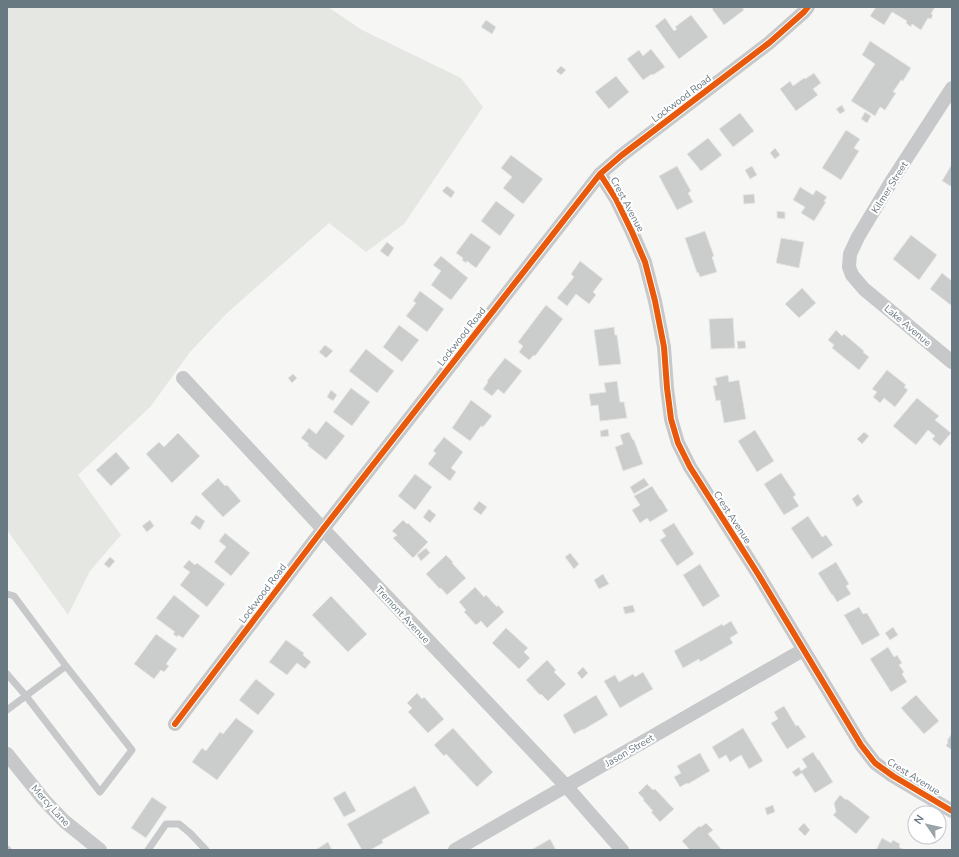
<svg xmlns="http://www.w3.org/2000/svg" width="959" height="857" viewBox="0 0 959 857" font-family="'Nunito Sans',sans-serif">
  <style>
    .green { fill: #e5e7e3 }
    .building { fill: #cbcdcd; stroke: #e6e6e4 }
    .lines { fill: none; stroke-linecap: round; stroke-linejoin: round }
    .lane { stroke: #c7c8c9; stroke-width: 7 }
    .street { stroke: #c7c8c9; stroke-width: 14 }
    .cycleway-casing { stroke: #fff; stroke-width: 8 }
    .cycleway { stroke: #e8590c; stroke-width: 6 }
    .labels { text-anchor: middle; stroke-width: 4; stroke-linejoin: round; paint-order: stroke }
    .street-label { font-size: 10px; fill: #697982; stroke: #fff }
  </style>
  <rect width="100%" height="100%" fill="#f6f6f5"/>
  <!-- green -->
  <path class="green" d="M7,7H328L362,30L461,78L483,107L404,224L366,252L329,223L226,314L190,352L151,406L78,475L121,535L90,571L68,615L7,530Z"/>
  <!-- building -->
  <path class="building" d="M714,7H742L744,10L724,25L712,9Z
    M876,7H935L931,14L933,15L931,19L928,18L921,30L912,24L911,27L906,23L907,21L892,12L884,25L870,16Z
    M691,15L708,37L679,59L655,26L665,18L674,31L677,29L675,27Z
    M486,20L496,27L492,34L481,27Z
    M870,41L911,68L903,81L901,80L893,92L896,93L885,110L880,107L875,116L851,101L875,64L862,55Z
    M651,49L665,67L653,75L652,74L643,80L627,59L639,50L643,56Z
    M561,66L566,70L561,75L556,71Z
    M814,73L821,83L813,89L818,95L796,111L780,89L790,81L793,86L804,78L805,79Z
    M616,76L629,92L609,109L595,92Z
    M842,105L845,111L840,114L836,109Z
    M865,112L871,116L867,123L861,119Z
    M740,113L754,131L733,147L719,129Z
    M846,130L860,139L854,148L859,151L841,180L822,168Z
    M708,138L722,155L701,171L687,154Z
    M775,148L780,155L775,159L770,153Z
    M511,155L543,179L523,204L503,188L512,177L501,168Z
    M952,164V187L942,181Z
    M677,166L691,191L688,193L693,202L677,210L659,176Z
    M752,166L757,175L750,179L745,170Z
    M447,186L455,192L451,198L442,191Z
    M800,187L813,195L816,190L827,197L824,201L826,202L814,221L801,213L805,207L793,200Z
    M754,194L755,203L744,204L743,195Z
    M496,201L515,215L500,236L481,221Z
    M777,211L785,212V219L777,218Z
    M705,231L714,256L712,257L717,272L700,277L698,272L697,273L685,238Z
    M471,233L491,247L476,268L467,261L466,263L462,260L463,258L456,253Z
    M911,235L937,255L919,280L893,259Z
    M781,238L804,242L799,268L776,263Z
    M387,242L394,248L388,257L380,251Z
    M441,256L468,278L451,300L431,285L441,271L433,265Z
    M580,261L603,279L593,292L596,295L589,304L576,294L567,306L557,298L574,277L571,274Z
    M942,273L952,281V306L930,289Z
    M802,288L816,303L799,318L785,304Z
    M420,291L444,309L427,332L406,316L416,303L413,301Z
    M546,305L563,319L535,356L534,355L529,360L519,352L523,346L518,342Z
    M733,318L735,348L711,349L709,319Z
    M399,325L419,340L402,362L383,347Z
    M614,327L615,335H617L621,364L599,366L594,330Z
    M836,330L842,336L844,334L864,351L863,352L869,357L859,370L832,348L834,345L828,340Z
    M737,341H745L746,348L738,349Z
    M325,345L333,351L326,358L319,352Z
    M366,349L394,371L377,393L349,371Z
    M505,358L522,371L504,394L498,389L492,396L483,389L488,382L487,381Z
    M887,370L906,385L904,387L908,390L895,407L884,398L880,403L873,397L877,392L872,389Z
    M293,374L297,378L292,383L288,378Z
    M728,375L729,382L739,380L746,419L724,423L720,400L716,401L713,386L717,385L715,378Z
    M617,381L620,402H624L627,418L600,421L598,405L591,406L589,394L606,392L604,383Z
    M351,388L370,402L352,426L333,412Z
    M331,390L337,395L333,401L327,397Z
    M917,398L939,416L935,420L951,433L940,446L932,439L935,436L928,430L916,445L893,426Z
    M471,400L492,416L483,427L481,426L470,441L452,428Z
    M326,421L345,436L326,460L307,445L309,444L301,438L309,428L316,434Z
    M608,429L609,436L601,437L600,431Z
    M755,430L774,461L757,472L738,441Z
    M629,432L633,440H634L643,464L623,471L615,447L623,444L620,435Z
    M864,432L869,436L862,444L857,439Z
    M178,433L200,456L172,483L146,454L159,442L164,447Z
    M444,437L463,452L451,468L456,472L450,481L428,464L436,453L433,451Z
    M116,452L130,468L111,486L96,470Z
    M781,473L796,495L793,497L799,506L784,515L764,484Z
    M415,474L432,487L415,510L398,496Z
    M218,478L225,486L227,485L241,501L223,517L201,494Z
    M644,478L649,485L634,494L630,487Z
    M652,486L660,499H661L668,511L650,522L647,518L640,523L632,510L640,505L634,496Z
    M858,494L863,502L857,507L852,499Z
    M479,501L487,507L481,515L473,509Z
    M429,509L436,515L430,523L423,517Z
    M196,515L205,521L200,530L190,523Z
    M808,516L822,537L826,535L833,545L812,559L791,528Z
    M150,520L154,526L147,532L142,526Z
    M403,520L407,524L408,523L428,542L413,558L393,538L397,535L392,531Z
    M674,523L694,554L677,566L660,540L666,536L662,530Z
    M225,533L250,553L231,576L214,562L226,547L219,541Z
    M426,548L430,553L421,561L417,555Z
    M570,553L579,564L574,569L565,557Z
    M446,555L453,562L452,563L466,578L447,595L441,588L440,589L426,574Z
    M110,557L115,561L109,568L104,564Z
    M189,560L195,565L197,563L225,584L207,607L180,585L190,572L183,567Z
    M836,562L849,584L846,586L851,594L837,602L833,595H832L818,573Z
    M700,564L720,596L703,607L683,575Z
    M603,574L609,584L599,589L594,580Z
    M475,587L484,597L486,595L497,607L498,605L504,612L487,628L481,621L476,625L464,612L466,610L459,602Z
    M174,595L200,616L183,638L178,635L177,637L173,634L175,632L156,618Z
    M331,596L367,634L348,652L312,615Z
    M633,605L635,612L625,614L623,607Z
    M859,607L863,614L867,613L880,635L862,645L844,615Z
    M731,621L738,633L730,638L733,643L700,662L699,659L683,668L674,651L722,624L723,626Z
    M893,627L898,635L890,640L885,633Z
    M506,628L528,648L524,652L530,658L519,669L492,643Z
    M156,634L177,649L166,664L169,666L164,672L161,670L154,679L134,664Z
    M286,640L304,653L303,655L311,662L305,669L297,663L287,675L269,662Z
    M888,647L894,657L897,655L902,663L899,665L904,672L902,674L907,682L891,692L870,659Z
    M547,660L556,670L554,672L566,684L548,701L541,694L540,695L526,680Z
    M583,667L588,673L582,679L577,673Z
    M643,672L653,689L620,708L604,681L615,675L619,682L633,674L635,677Z
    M256,679L275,694L258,715L239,700Z
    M417,693L422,699L424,697L444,719L428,733L408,712L412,708L407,703Z
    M596,695L608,715L583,730V729L574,734L563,715Z
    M916,695L939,721L924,734L901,708Z
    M784,706L796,726L798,725L806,737L787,749L771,723L778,719L774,712Z
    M236,718L254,731L217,780L192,762L202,748L206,751L220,732L223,734Z
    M453,728L493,772L477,787L446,754L444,756L434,745Z
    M743,728L763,761L749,769L741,755L730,762L726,755L719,759L712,747Z
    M952,733V750L946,746L948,742L947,741Z
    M813,752L818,760H819L833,782L815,793L802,773L796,777L792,772L799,767L801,771L807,767L802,759Z
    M700,753L710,771L688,784L687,783L680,787L674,777L681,773L677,766Z
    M647,784L653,790L655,789L674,809L660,822L651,812L653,811L643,800L644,799L638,793Z
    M415,786L430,813L382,840L383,843L370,850H362L347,824Z
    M345,791L356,811L344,817L333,798Z
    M840,795L846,800L847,799L870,817L856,834L833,815L836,812L834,803Z
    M152,797L167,807L146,838L131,828Z
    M773,805L775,812L767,815L765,808Z
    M706,823L713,830L708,834L722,850H690L682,841L699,826L701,827Z
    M804,823L810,830L805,836L798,829Z
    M882,838L891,843L893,840L900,844L899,847L905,850H876Z
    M550,839L556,850H531L545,842Z
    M328,842L332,850H315Z"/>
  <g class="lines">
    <!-- lane -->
    <path class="lane" d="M7,594L14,596L66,666L132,750L100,792L26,696L7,674
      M7,710L66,666
      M7,849L8,850
      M148,850L166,824H179L190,833L206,850"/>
    <!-- street -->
    <path class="street" d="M952,88L891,182L858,237L850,254L849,267L852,275L864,289L952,362
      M600,174L616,199L632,232L645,262L655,301L664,347L667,388L671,419L678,443L690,467L758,574L861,745L875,763L893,776L952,811
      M183,378L323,529L566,786L622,850
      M175,724L323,529L600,174L622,155L769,43L804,12L808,7
      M7,754L44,800L64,821L100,850
      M455,850L803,650"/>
    <!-- cycleway casing -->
    <g class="cycleway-casing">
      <path id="cycleway" d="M600,174L616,199L632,232L645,262L655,301L664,347L667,388L671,419L678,443L690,467L758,574L861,745L875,763L893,776L952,811
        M175,724L323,529L600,174L622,155L769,43L804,12L808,7"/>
    </g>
    <!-- cycleway -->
    <use href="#cycleway" class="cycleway"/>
  </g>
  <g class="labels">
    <!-- street labels -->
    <g class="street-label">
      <text transform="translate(681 98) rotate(-37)" y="4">Lockwood Road</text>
      <text transform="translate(889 187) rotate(-58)" y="4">Kilmer Street</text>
      <text transform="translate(628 204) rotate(62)" y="4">Crest Avenue</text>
      <text transform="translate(908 325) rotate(40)" y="4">Lake Avenue</text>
      <text transform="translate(461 336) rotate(-52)" y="4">Lockwood Road</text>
      <text transform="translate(733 517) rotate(57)" y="4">Crest Avenue</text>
      <text transform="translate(262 593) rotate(-53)" y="4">Lockwood Road</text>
      <text transform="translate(403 614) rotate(47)" y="4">Tremont Avenue</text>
      <text transform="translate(629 750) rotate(-30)" y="4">Jason Street</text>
      <text transform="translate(914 776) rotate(32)" y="4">Crest Avenue</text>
      <text transform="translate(51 805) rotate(48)" y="4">Mercy Lane</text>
    </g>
  </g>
  <!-- border -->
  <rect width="959" height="857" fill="none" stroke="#697982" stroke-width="16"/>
  <!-- north arrow -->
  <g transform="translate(927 825) rotate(304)"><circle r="19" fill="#ffffff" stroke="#c3c9cd"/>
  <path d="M0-3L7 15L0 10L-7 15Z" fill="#9aa5aa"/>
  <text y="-6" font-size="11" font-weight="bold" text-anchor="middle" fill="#697982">N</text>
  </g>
</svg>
